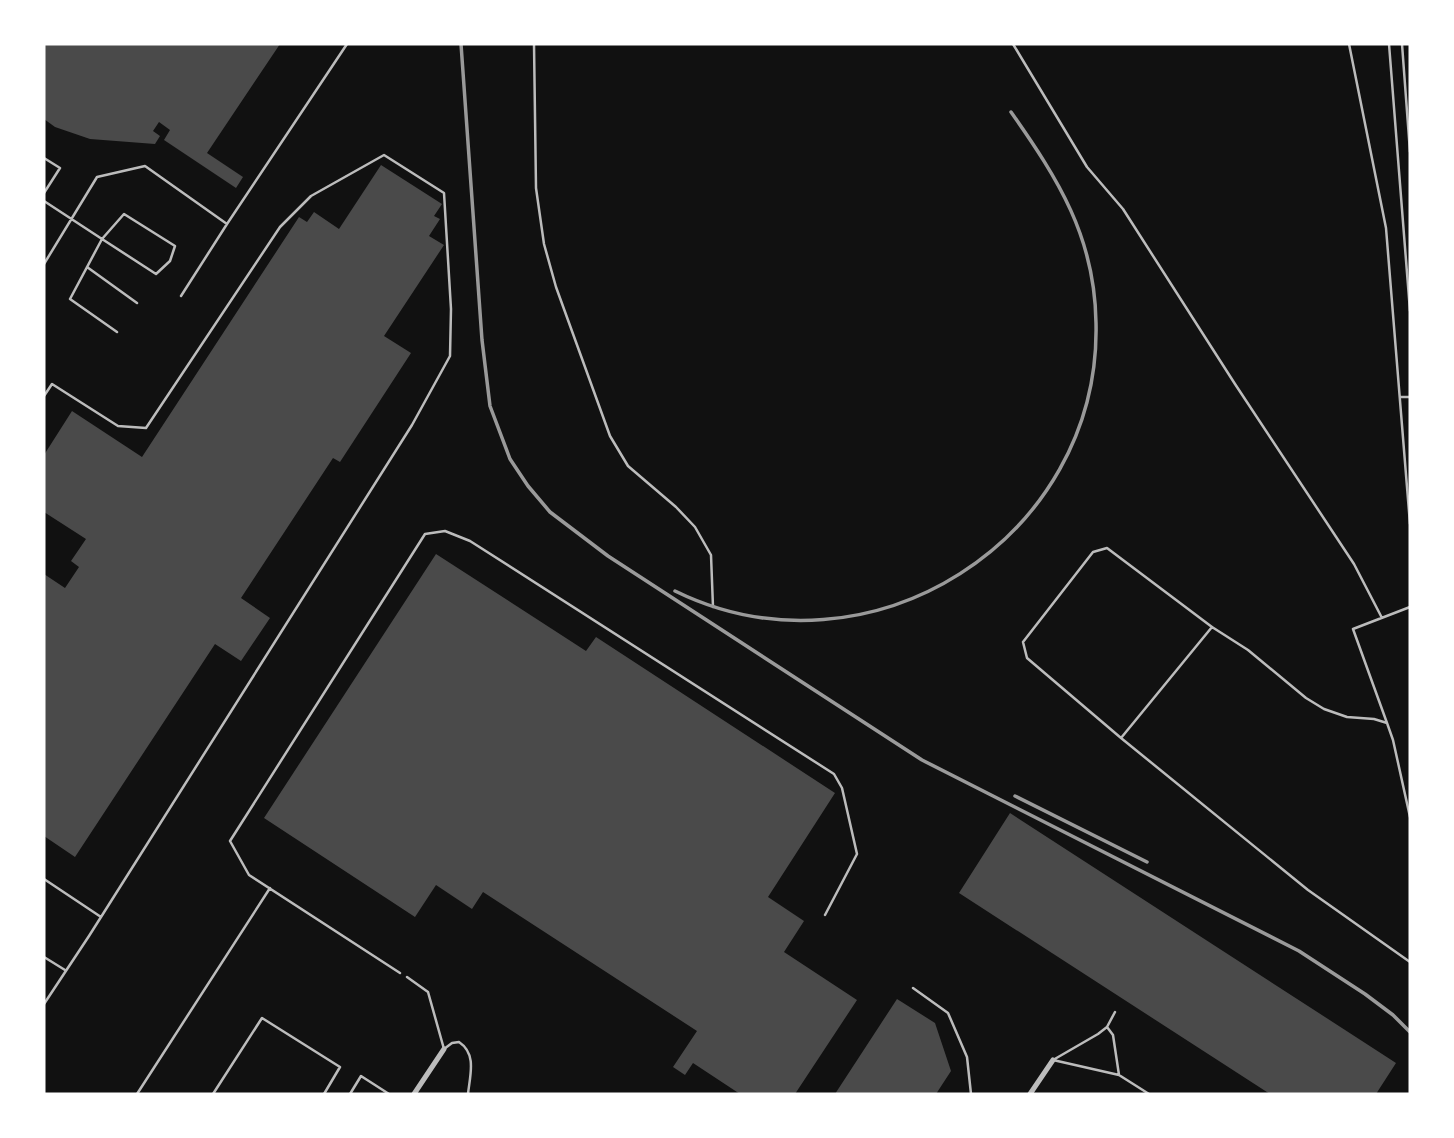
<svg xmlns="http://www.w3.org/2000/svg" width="1454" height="1138" viewBox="0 0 1454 1138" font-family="'Roboto Serif',serif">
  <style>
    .building { fill: #4a4a4a }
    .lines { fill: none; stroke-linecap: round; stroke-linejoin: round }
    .service { stroke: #bcbcbc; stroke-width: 2.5 }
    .minor { stroke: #bcbcbc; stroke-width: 5 }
    .rail { stroke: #9a9a9a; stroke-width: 3.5 }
  </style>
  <rect width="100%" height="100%" fill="#111"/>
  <!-- building -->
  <path class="building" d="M44,44H280L207,153L243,177L236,188L164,140L170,130L159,122L153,131L160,136L155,144L90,139L55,127L44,119Z
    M381,165L442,204L434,216L440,219L429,236L444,245L384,336L411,353L340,462L333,458L241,598L270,618L241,661L215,644L75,857L44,836V574L65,588L79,567L71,561L86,539L44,512V455L72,411L142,457L299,217L307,222L314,212L339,229Z
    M436,554L586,651L596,637L835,793L768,897L804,921L784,952L857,1000L795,1094H740L693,1063L685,1075L673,1067L697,1031L483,892L472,909L436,885L415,917L264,818Z
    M1010,813L1396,1063L1376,1094H1270L959,893Z
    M897,999L935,1023L951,1071L936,1094H835Z"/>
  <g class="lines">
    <!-- service -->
    <path class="service" d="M534,44L536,188L544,244L556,287L610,436L628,466L676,507L695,527L711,555L713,607
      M1013,44L1087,167L1123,209L1235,384L1354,564L1382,618
      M1349,44L1386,228L1410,524
      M1389,44L1410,311
      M1402,44L1410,152
      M44,158L60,168L44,193
      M44,201L102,239L70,299L117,332
      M124,214L175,246L170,261L156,274L102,239Z
      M44,264L97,177L145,166L227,224L347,44
      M87,267L137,303
      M181,296L227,224
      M44,396L52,384L118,426L146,428L280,227L311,196L384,155L444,193L451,309L450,356L412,425L89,936L44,1004
      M1400,397H1410
      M1387,723L1353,629L1410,607
      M1121,738L1212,627
      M1410,817L1393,740L1387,723L1374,719L1347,717L1324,709L1306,698L1248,650L1212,627L1107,548L1093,552L1023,642L1027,658L1121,738L1308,890L1410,962
      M44,879L101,917
      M44,957L65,970
      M400,973L249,875L230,841L425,534L445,531L470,541L834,774L842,788L857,854L825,915
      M407,977L428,992L444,1049L452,1043L459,1042C477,1054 470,1075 468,1094
      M913,988L948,1013L967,1057L971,1094
      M1107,1027L1115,1012
      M1053,1060L1098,1034L1107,1027L1113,1035L1119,1075
      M1053,1060L1119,1075L1149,1094
      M137,1094L270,888
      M213,1094L262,1018L340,1067L324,1094
      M350,1094L361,1076L389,1094"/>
    <!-- minor -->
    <path class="minor" d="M414,1094L444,1049
      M1030,1094L1053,1060"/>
    <!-- rail -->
    <path class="rail" d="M461,44L482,340L490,406L510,459L528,486L550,512L608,556L922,760L1299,951L1365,994L1393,1015L1410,1032
      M675,591C869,686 1101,539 1096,323C1095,237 1058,179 1011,112
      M1015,796L1147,862"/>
  </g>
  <!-- border -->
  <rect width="1454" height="1138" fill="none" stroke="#ffffff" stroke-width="91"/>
</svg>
